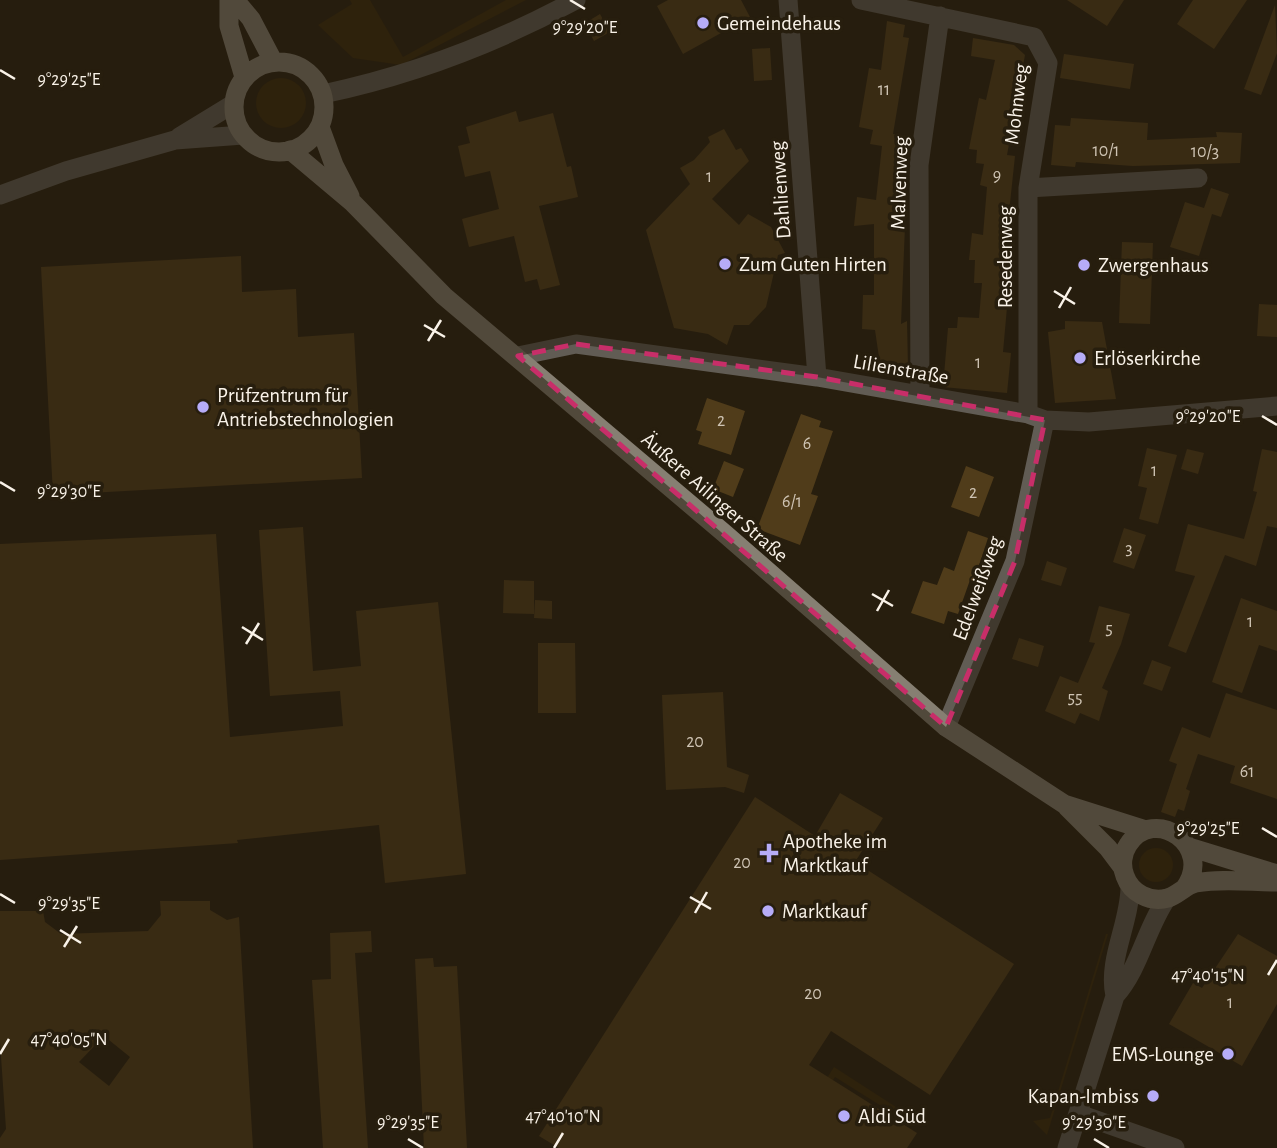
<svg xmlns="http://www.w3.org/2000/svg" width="1277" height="1148" viewBox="0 0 1277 1148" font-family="'Alegreya Sans',sans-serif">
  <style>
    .green { fill: #38280b }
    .building { fill: #503c1a; fill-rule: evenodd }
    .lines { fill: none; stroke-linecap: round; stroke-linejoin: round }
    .minor { stroke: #615c54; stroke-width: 19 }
    .tertiary { stroke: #615c54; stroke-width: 19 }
    .secondary { stroke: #867f72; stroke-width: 19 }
    .marked { fill: none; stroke: #c82e69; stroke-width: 5; stroke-dasharray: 14 9; stroke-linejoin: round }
    .ticks { fill: none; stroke: #f9f2e8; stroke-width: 2.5 }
    .poi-dot { fill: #b6acf8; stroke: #271e0e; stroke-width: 2.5 }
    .labels { text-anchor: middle; stroke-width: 7; stroke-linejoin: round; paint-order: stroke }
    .number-label { font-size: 18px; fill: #cfc4b4 }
    .poi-label { font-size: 21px; fill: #f9f2e8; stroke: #271e0e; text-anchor: start }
    .street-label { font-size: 21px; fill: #f9f2e8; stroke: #271e0e }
    .ticks-label { font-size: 18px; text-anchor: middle; fill: #f9f2e8; stroke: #271e0e; stroke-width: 7; stroke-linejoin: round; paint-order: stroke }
  </style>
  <rect width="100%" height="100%" fill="#271e0e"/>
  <!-- green -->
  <path class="green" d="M350,0H370L403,57L506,0H526L401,65L353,58L318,25L352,4Z
    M256 103a25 25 0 1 1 50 0a25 25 0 1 1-50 0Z
    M1139 865a17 17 0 1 1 34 0a17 17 0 1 1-34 0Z
    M1106,934H1108L1047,1135L1033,1121L1050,1118Z
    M834,1067L913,1118L910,1124L835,1077L790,1148H782Z"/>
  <!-- building -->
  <path class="building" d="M668,0H741L750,17L683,54L657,6Z
    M1067,0H1124L1107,26Z
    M1193,0H1247L1214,49L1177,24Z
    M1275,5L1277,53L1261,95L1244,89Z
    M600,14L610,32L594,41L585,23Z
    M887,21L905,25L903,37L909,38L893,134L908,136L894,227L905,226L901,324L907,321L908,368L881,371L875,330L862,329L863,295H874V224L854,226L857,197L876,200L882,146L870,144L873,130L859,127L869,68L881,70Z
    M973,38L1014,45L1025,55L1007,155L1015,156L1005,250L1012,251L1003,352L1011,353L1007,393L943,387L948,328H957L958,317L979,318L982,283H974L975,260H969L972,233L983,235L987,187L980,185L984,164L976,163L977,150L969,149L979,98L986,100L995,60L971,56Z
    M770,48L772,80L754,81L752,49Z
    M1064,54L1134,64L1130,89L1060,78Z
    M516,111L519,122L553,113L567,167L571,166L578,197L539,206L560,285L540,290L537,279L525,282L514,236L469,247L462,219L499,209L490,171L465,177L458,146L470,143L466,127Z
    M1071,118L1148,123L1147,140L1217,137L1216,132L1242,133L1240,163L1133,166L1076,162L1075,167L1051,165L1055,125L1070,126Z
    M724,129L736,150L741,148L749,161L712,199L739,225L748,214L771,227L785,253L778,255L766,307L749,325H734L727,345L708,334L674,328L646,230L690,184L680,168L694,160L710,142L708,137Z
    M1211,188L1229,194L1221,217L1212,214L1199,256L1170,247L1185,202L1204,208Z
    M1122,242L1153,243L1150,324L1119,323Z
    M241,256L242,292L296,289L298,337L354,333L362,478L53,495L41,267Z
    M1259,304L1277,305V337L1257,336Z
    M1065,321L1102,322L1116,399L1055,403L1048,332L1065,329Z
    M707,398L745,411L731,455L698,444L702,432L696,430Z
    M801,414L821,421L819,427L833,431L811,494L818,496L800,545L757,529Z
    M1147,448L1177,455L1158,524L1139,519L1147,488L1138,486Z
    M1187,449L1204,453L1198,474L1181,469Z
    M1262,449L1277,452V528L1267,526L1256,566L1225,555L1186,653L1168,646L1195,576L1175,571L1188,524L1244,539L1257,492L1253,491Z
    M724,461L744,469L733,497L713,489Z
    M966,466L994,477L979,517L951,507Z
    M303,527L313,671L361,666L356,611L438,602L466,874L385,883L379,825L237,840L238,843L0,860V544L216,534L230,737L343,726L340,691L270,696L259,530Z
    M1124,528L1146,535L1134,569L1113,562Z
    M968,531L988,538L974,581L970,580L958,614L948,611L944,624L911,613L923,581L937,585L944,567L954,571Z
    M1047,561L1067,568L1061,586L1041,580Z
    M504,580L534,581V614L503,613Z
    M1241,598L1277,611V651L1259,645L1242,693L1212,682Z
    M535,600L552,601V619L534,618Z
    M1099,606L1130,614L1121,644L1102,688L1108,691L1099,721L1080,713L1075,724L1045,711L1060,676L1078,683L1095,643L1089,642Z
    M1019,638L1044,646L1038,667L1012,659Z
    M538,643H575L576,713H538Z
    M1152,660L1171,667L1162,691L1143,684Z
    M723,692L727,767L749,775L744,793L725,787L666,790L662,695Z
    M1226,693L1277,710V799L1230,783L1235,766L1198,754L1186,789L1190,791L1184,811L1178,809L1175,817L1161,812L1177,764L1169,761L1182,727L1210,738Z
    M840,793L883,818L855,862L1014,964L930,1095L831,1031L809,1065L917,1133L907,1148H559L539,1136L755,797L815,836Z
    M160,901H210V910L227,920L239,917L253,1148H0V1138L6,1129L0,1042V911H43L45,922L61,934L148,931L161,915ZM104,1036L130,1057L109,1086L79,1062Z
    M371,931L372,952L355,953L368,1148H323L312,980L331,979L330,933Z
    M1238,934L1277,956V1004L1242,1066L1169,1024L1193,983L1202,988Z
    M433,958L434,967L457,966L467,1148H424L415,959Z"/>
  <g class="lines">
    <!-- minor -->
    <path class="minor" d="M788,0L817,377
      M861,0L1034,37L1048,63L1028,188
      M323,94C413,75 495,44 576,0
      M518,356L576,344L817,377L1028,414L1045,420L1089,422L1277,406
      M920,395L919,165L940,16
      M1028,414V188L1198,178
      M946,727L1015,561L1045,420
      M1115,996C1107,960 1130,923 1130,887
      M1079,1114L1175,1148
      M1067,1148L1115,996C1140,968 1146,928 1167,898"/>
    <!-- tertiary -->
    <path class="tertiary" d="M179,137L233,104
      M0,195L66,171L175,140L243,135"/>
    <!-- secondary -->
    <path class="secondary" d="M229,0V26L244,77
      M235,0L251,19L273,61
      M234 107a45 45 0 1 1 90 0a45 45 0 1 1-90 0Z
      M320,127L334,165L350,196
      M290,150L353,203L444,296L724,533L946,727L1064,804L1146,830
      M1067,807L1108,848L1123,868
      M1189,847L1277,874
      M1184,889C1216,847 1154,804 1128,845C1122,854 1121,866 1125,876C1131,893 1150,903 1168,898C1178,895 1186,885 1196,883C1221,878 1251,882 1277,882"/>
  </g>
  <!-- marked area -->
  <path d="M0 0H1277V1148H0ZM576,344L817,377L1045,420L1015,561L946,727L518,356Z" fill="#271e0e" fill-opacity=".55" fill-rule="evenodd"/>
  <path class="marked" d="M576,344L817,377L1045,420L1015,561L946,727L518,356Z"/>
  <!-- ticks -->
  <path class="ticks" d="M570,0L585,9M0,70L15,79M1054,291L1075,304M1059,308L1071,287M424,325L445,337M428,341L441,320M1262,416L1277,425M0,482L15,491M872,594L893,606M877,611L889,590M242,627L263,640M246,644L259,623M1262,828L1277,837M0,894L15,903M690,897L711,909M695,913L707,892M60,930L81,943M64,947L77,926M1268,975L1277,960M0,1054L9,1039M408,1139L423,1148M1094,1139L1109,1148M554,1148L563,1133"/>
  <!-- markers -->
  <g class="poi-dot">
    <circle cx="703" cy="23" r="7"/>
    <circle cx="725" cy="264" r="7"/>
    <circle cx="1084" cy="265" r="7"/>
    <circle cx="1080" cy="358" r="7"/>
    <circle cx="203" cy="407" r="7"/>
    <path d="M765.5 842.5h7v7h7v7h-7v7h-7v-7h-7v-7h7z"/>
    <circle cx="768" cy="911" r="7"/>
    <circle cx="1228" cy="1054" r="7"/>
    <circle cx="1153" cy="1096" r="7"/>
    <circle cx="844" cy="1116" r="7"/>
  </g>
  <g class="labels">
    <!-- number labels -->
    <g class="number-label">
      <text x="884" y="95">11</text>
      <text x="1106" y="156">10/1</text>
      <text x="1205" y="157">10/3</text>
      <text x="997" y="181">9</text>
      <text x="709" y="182">1</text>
      <text x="978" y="368">1</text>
      <text x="721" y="426">2</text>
      <text x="807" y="449">6</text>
      <text x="1154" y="476">1</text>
      <text x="973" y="498">2</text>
      <text x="792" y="507">6/1</text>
      <text x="1129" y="554">3</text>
      <text x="1250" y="627">1</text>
      <text x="1109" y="634">5</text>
      <text x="1075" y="703">55</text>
      <text x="695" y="747">20</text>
      <text x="1247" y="777">61</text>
      <text x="742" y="868">20</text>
      <text x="813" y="999">20</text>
      <text x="1230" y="1008">1</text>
    </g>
    <!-- poi labels -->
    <g class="poi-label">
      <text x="717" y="30">Gemeindehaus</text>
      <text x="739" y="271">Zum Guten Hirten</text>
      <text x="1098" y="272">Zwergenhaus</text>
      <text x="1094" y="365">Erlöserkirche</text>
      <text x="217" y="402">Prüfzentrum für<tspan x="217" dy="24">Antriebstechnologien</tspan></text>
      <text x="783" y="848">Apotheke im<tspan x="783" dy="24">Marktkauf</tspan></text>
      <text x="782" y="918">Marktkauf</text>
      <text x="1214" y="1061" text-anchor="end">EMS-Lounge</text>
      <text x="1139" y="1103" text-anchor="end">Kapan-Imbiss</text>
      <text x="858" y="1123">Aldi Süd</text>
    </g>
    <!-- street labels -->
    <g class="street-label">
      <text transform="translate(1016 104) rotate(-83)" y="7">Mohnweg</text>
      <text transform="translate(899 183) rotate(-88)" y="7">Malvenweg</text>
      <text transform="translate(780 190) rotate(-94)" y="7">Dahlienweg</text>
      <text transform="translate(1005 257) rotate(-90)" y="7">Resedenweg</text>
      <text transform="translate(901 369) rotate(10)" y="7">Lilienstraße</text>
      <text transform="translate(715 497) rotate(41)" y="7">Äußere Ailinger Straße</text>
      <text transform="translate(977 588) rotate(-70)" y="7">Edelweißweg</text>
    </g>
  </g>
  <g class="ticks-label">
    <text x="585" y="33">9°29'20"E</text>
    <text x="69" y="85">9°29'25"E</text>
    <text x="1208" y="422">9°29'20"E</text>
    <text x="69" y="497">9°29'30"E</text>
    <text x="1208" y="834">9°29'25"E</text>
    <text x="69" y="909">9°29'35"E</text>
    <text x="1208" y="981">47°40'15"N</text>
    <text x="69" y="1045">47°40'05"N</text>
    <text x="563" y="1122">47°40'10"N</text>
    <text x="408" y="1128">9°29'35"E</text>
    <text x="1094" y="1128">9°29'30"E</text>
  </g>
</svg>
